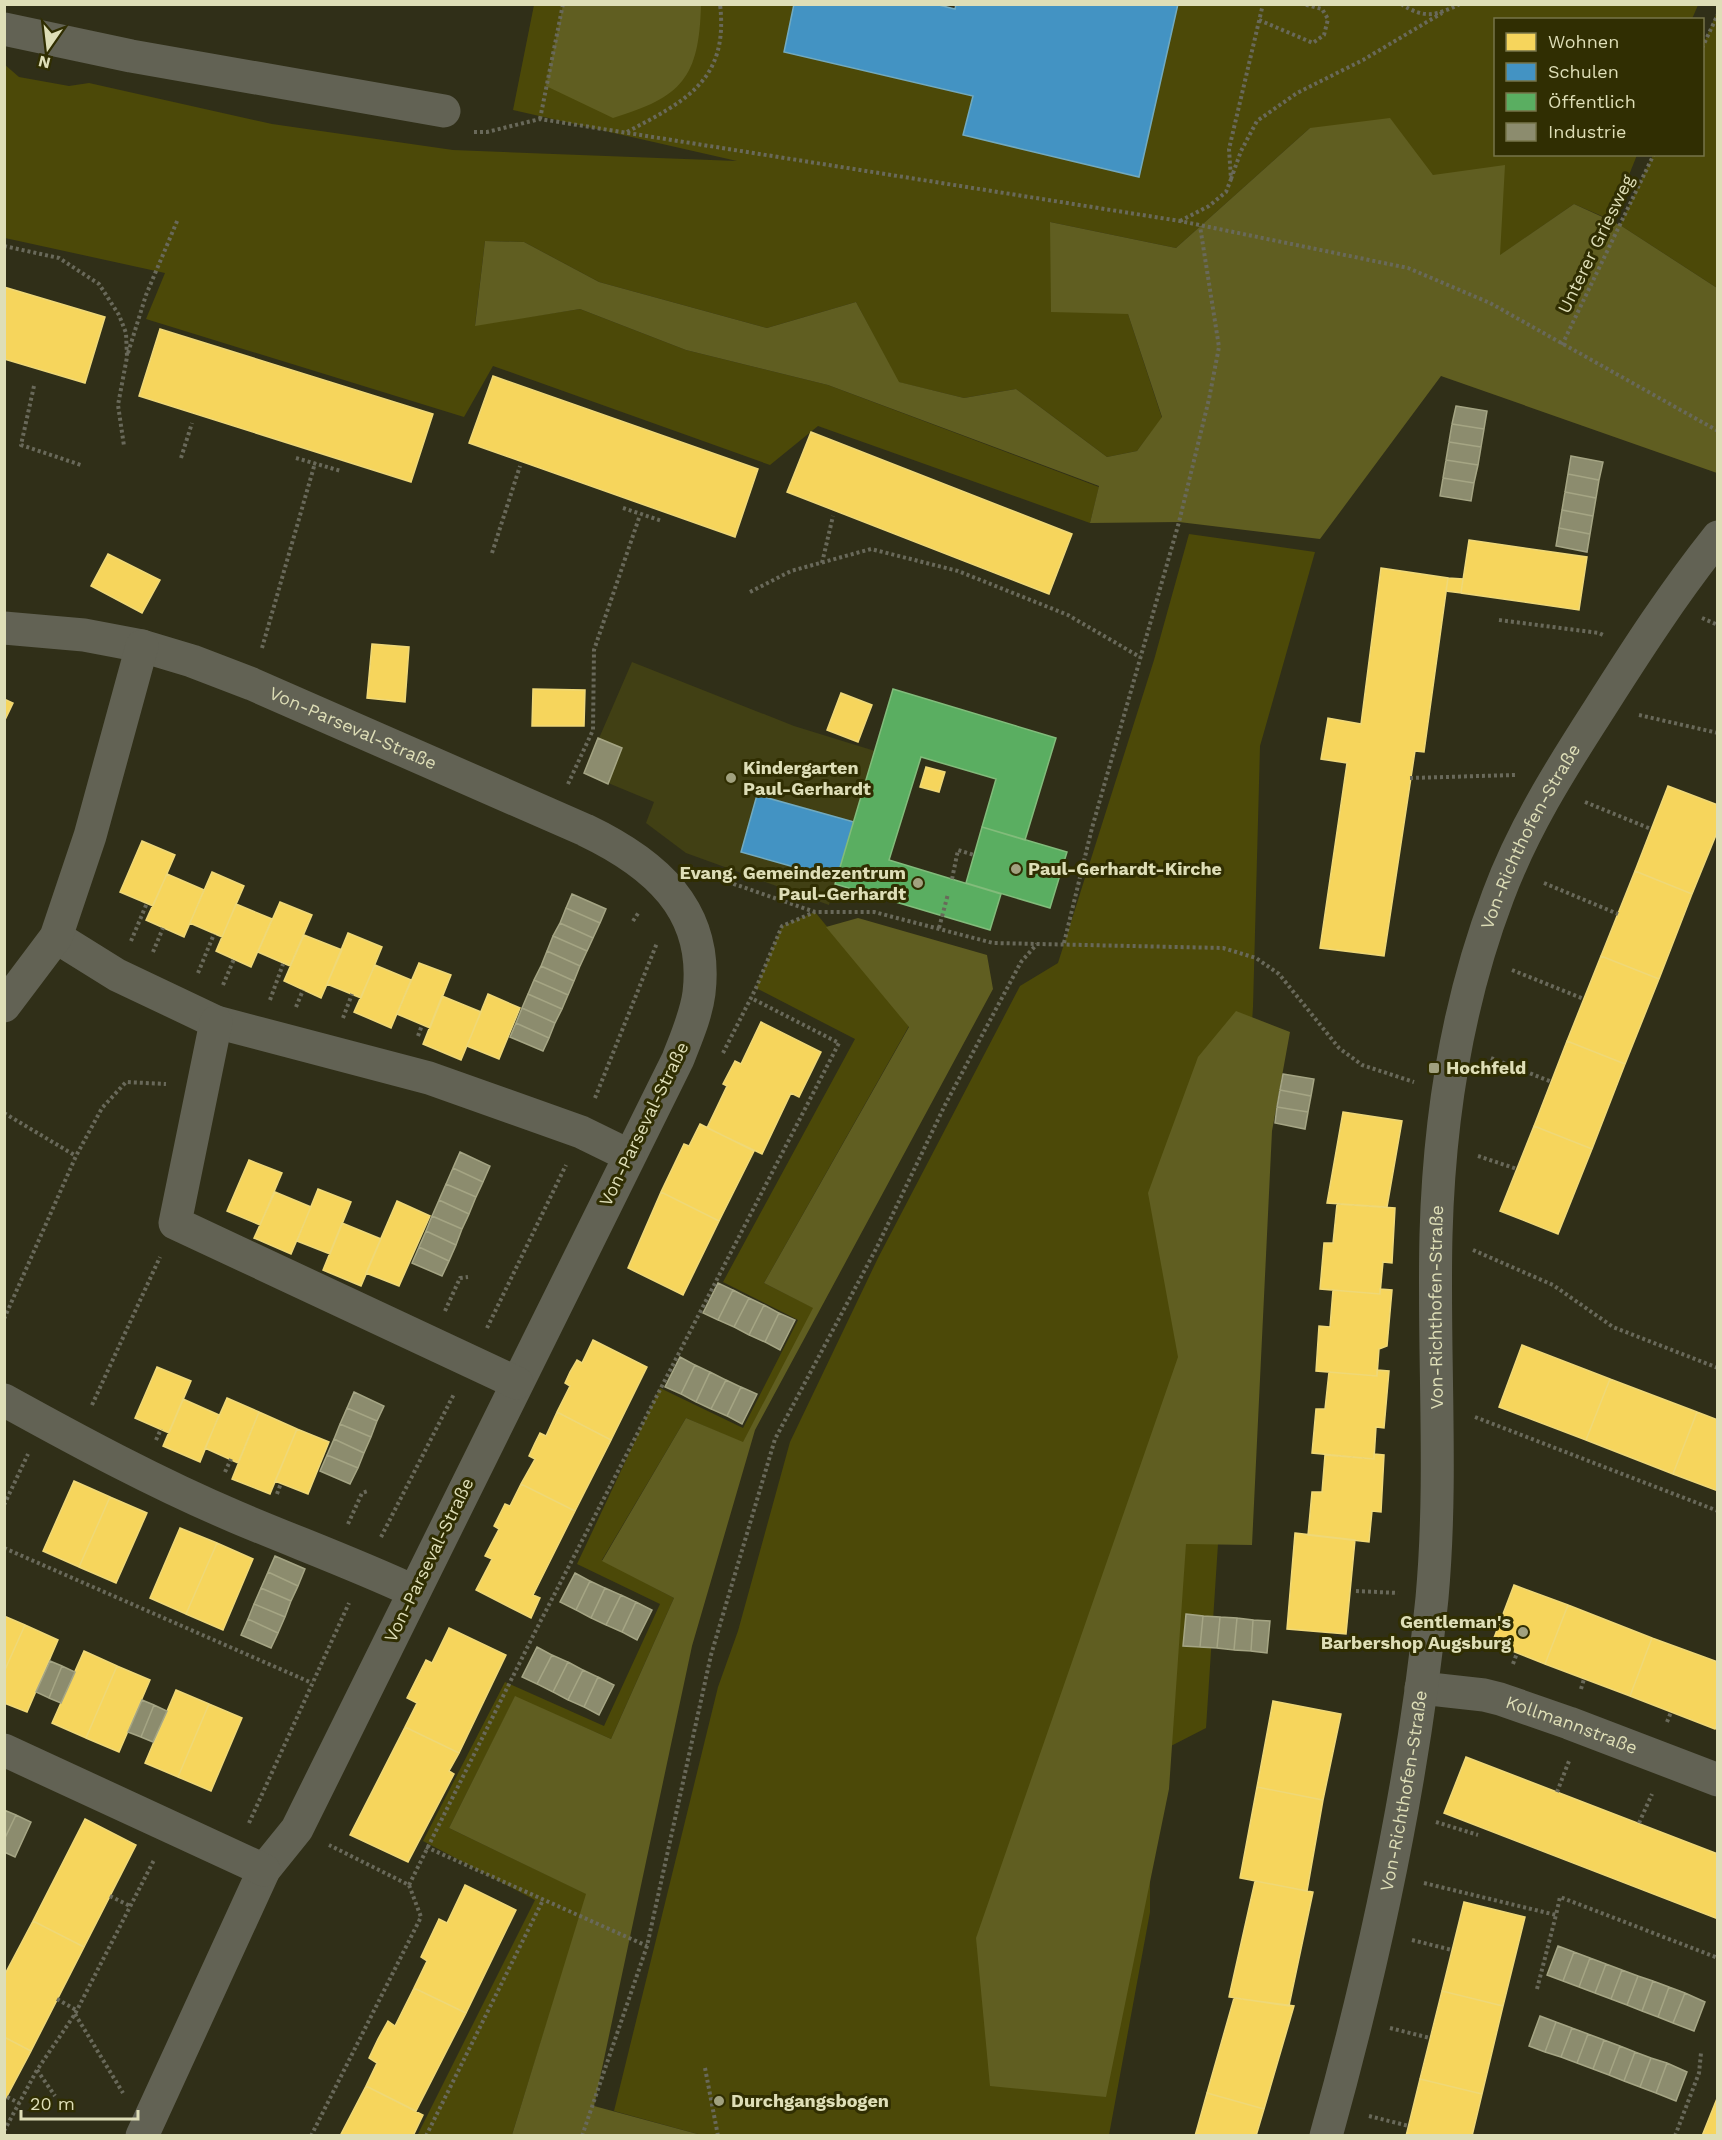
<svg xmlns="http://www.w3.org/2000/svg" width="1722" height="2140" viewBox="0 0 1722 2140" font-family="'Work Sans',sans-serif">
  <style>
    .built { fill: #414014 }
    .green { fill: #4c4908 }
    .forest { fill: #605e21 }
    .homes { fill: #f6d55c; stroke: #efd877; stroke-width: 1.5 }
    .schools { fill: #4393c3; stroke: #72aabf; stroke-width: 1.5 }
    .public { fill: #5aae61; stroke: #82bc7b; stroke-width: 1.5 }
    .industry { fill: #8c8c6e; stroke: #a5a584; stroke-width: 1.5 }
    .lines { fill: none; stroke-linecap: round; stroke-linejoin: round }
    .path { stroke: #69695a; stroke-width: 4; stroke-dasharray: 3 3; stroke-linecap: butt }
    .minor { stroke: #626254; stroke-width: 33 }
    .poi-dot { fill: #a1a17f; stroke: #302e02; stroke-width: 2 }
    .labels { text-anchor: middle; stroke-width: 6; stroke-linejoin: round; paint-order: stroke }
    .street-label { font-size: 18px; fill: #dedeb7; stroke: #302e02 }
    .poi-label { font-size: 18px; font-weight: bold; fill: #dedeb7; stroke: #302e02; text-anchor: start }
  </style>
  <rect width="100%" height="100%" fill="#302f18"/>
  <!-- built -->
  <path class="built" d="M632,662L794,726L875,751L829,905L686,853L646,823L654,802L584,773Z"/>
  <!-- green -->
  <path class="green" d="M534,5H794L784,52L973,96L963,134L1139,177L1177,5H1698L1692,19L1496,20V154L1637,155L1611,220L1574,204L1499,256L1433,175L1310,128L1176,248L1050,222L1128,314L1162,418L1137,451L1107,457L1016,389L964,398L898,382L856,302L767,328L599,282L524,242L485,241L475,325L580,309L686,350L828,385L1099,487L1090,523L818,426L770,465L493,366L464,417L146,319L165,273L5,238L4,64L19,77L69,86L89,83L272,124L453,150L737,161L513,110Z
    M1717,12V288L1620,225L1653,155L1702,154L1703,45Z
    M1189,534L1315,552L1260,746L1253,1007L1206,1728L1167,1748L1150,1820V1912L1109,2135H701L614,2111L718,1687L738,1631L790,1442L878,1258L1020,986L1058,963L1154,660Z
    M815,912L909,1026L764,1283L814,1308L743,1443L686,1418L602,1560L674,1598L611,1739L515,1697L449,1828L587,1894L512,2135L417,2136L535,1900L423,1841L505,1682L604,1726L660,1604L577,1564L660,1388L743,1428L798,1320L723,1282L855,1039L756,988L782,926Z"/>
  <!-- forest -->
  <path class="forest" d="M563,5H701C699,78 682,97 613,118L546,86Z
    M1390,118L1433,175L1505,165L1500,255L1574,204L1620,225L1717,288V473L1441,376L1320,539L1179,522L1090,523L1099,486L828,385L686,350L580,309L475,326L485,241L524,242L599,282L767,328L856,302L899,382L964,398L1016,389L1107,457L1137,451L1162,417L1128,314L1051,312L1050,222L1176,248L1310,128Z
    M858,918L987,955L993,989L755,1430L692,1646L594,2106L701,2135H512L586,1894L449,1828L515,1696L611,1739L674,1598L602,1561L686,1418L743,1442L813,1308L764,1283L909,1027L826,927Z
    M1236,1011L1290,1032L1272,1131L1252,1545L1186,1544L1169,1789L1106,2097L990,2086L976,1938L1178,1357L1148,1193L1198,1057Z"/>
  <!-- homes -->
  <path class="homes" d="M4,287L105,317L85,383L4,359Z
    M160,329L433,414L411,482L139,396Z
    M493,376L758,469L735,537L469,443Z
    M811,432L1072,534L1049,594L787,492Z
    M1469,540L1587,557L1579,610L1461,593Z
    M108,554L160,580L142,613L91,586Z
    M1381,568L1448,578L1424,752L1415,751L1384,956L1320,948L1347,763L1321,759L1328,718L1361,724Z
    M1448,578L1463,579L1461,593L1446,591Z
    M372,644L409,647L405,702L367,698Z
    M533,689L585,690L584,726H532Z
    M841,693L872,705L858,742L827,730Z
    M4,699L13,703L4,722Z
    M926,767L945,772L939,792L920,787Z
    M1668,786L1718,805V830L1692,894L1635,871Z
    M142,841L175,855L153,906L120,892Z
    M1635,871L1692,894L1659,979L1601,956Z
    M212,872L244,886L222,937L190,923Z
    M167,874L204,890L184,937L146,920Z
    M280,902L312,915L290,966L258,952Z
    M236,904L272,919L251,967L216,951Z
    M348,933L382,947L361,998L327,984Z
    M304,935L342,950L321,998L284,981Z
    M1601,956L1659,979L1625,1064L1567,1041Z
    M419,963L451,975L430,1028L397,1014Z
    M375,965L411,980L391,1028L354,1012Z
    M488,994L520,1008L499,1059L467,1046Z
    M442,996L481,1012L461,1060L423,1044Z
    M761,1022L821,1052L799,1097L791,1093L762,1154L707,1128L727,1086L723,1084L735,1061L741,1064Z
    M1567,1041L1625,1064L1592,1149L1534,1126Z
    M1343,1112L1402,1121L1387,1207L1327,1203Z
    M700,1124L754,1151L719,1221L661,1192L684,1144L689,1146Z
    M1534,1126L1592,1149L1558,1234L1500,1211Z
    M249,1160L282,1173L260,1225L227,1211Z
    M318,1189L351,1202L330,1254L297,1241Z
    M275,1192L311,1207L291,1254L254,1238Z
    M661,1192L719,1221L683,1295L628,1268Z
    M397,1201L430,1216L399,1286L366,1273Z
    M1337,1204L1395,1208L1392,1263L1383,1262L1380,1294L1320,1289L1324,1243H1333Z
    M342,1223L381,1239L361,1286L323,1270Z
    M1380,1289L1392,1290L1387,1346L1379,1349L1377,1376L1316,1371L1319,1326L1330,1327L1333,1290L1380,1294Z
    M593,1340L647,1367L611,1440L557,1412L570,1386L565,1383L570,1372L577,1360L582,1363Z
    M1522,1345L1610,1379L1586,1440L1499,1407Z
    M157,1367L191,1381L169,1433L135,1418Z
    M1377,1370L1389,1371L1384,1428L1376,1427L1374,1459L1312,1453L1316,1409H1325L1329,1372L1377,1376Z
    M1610,1379L1697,1412L1673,1474L1586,1440Z
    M227,1398L259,1412L238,1463L205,1448Z
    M183,1399L219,1415L200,1462L163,1446Z
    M259,1412L297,1429L270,1494L232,1479Z
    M557,1412L611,1440L575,1511L521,1484L535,1459L529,1456L535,1443L540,1433L546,1436Z
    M1697,1412L1718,1420V1491L1673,1474Z
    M297,1429L329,1442L308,1494L275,1481Z
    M1374,1454L1384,1455L1381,1512L1372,1511L1369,1542L1308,1535L1312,1492H1322L1325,1455L1374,1459Z
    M74,1481L110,1497L79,1567L43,1551Z
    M521,1484L575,1511L533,1595L540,1598L531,1618L476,1590L492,1559L485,1556L499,1529L494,1526L505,1504L510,1506Z
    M110,1497L147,1513L116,1583L79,1567Z
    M180,1528L217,1543L186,1614L150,1598Z
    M1295,1533L1355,1540L1346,1634L1287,1629Z
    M217,1543L253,1559L223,1630L186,1614Z
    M1514,1585L1568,1605L1545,1664L1492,1643Z
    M1568,1605L1652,1638L1630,1696L1545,1664Z
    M4,1616L25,1625L4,1672Z
    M25,1625L58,1640L27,1712L4,1703V1672Z
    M449,1628L506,1655L459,1753L405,1727L417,1703L407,1698L426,1660L432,1663Z
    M1652,1638L1718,1662V1722L1715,1729L1630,1696Z
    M84,1651L117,1666L86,1738L52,1723Z
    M117,1666L150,1680L119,1752L86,1738Z
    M176,1690L209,1704L178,1777L145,1763Z
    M1273,1701L1341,1714L1323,1800L1257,1787Z
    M209,1704L242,1718L211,1791L178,1777Z
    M405,1727L459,1753L449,1771L454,1774L408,1862L350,1835Z
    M1466,1757L1718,1854V1919L1444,1813Z
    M1257,1787L1323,1800L1307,1891L1240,1878Z
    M85,1819L136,1845L84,1947L33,1921Z
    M1255,1881L1313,1892L1289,2006L1229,1997Z
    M465,1885L516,1910L466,2013L414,1988L427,1961L421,1957L439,1919L447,1923Z
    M1464,1902L1525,1917L1503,2006L1442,1991Z
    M33,1921L84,1947L31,2051L4,2037V1976Z
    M414,1988L466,2013L416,2111L366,2086L377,2063L369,2058L378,2039L388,2021L395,2026Z
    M1442,1991L1503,2006L1482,2094L1420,2079Z
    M1234,1998L1294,2006L1264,2109L1207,2093Z
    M4,2037L31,2051L4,2102Z
    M1420,2079L1482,2094L1472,2136H1406Z
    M366,2086L423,2115L413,2136H340Z
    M1207,2093L1264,2109L1256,2136H1195Z
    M1718,2096V2136H1702Z"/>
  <!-- schools -->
  <path class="schools" d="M794,4H935L955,9L956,4H1178L1139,177L963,135L973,96L784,52Z
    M757,795L854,822L837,879L741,852Z"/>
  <!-- public -->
  <path class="public" d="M893,689L1056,738L1025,840L982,827L996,779L921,757L889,860L1001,894L990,930L835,884Z
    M982,827L1067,852L1050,908L966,883Z"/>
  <!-- industry -->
  <path class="industry" d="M1456,406L1487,411L1484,429L1452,424Z
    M1452,424L1484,429L1481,447L1449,442Z
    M1449,442L1481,447L1478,465L1446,460Z
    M1571,456L1603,462L1599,480L1568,474Z
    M1446,460L1478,465L1474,483L1443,478Z
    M1568,474L1599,480L1596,498L1565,492Z
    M1443,478L1474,483L1471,501L1440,496Z
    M1565,492L1596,498L1593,516L1562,510Z
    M1562,510L1593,516L1590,534L1559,528Z
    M1559,528L1590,534L1587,552L1556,546Z
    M598,738L622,748L608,784L584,773Z
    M572,894L606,909L600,923L566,908Z
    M566,908L600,923L593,938L560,923Z
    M560,923L593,938L587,951L553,936Z
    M553,936L587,951L580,966L547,951Z
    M547,951L580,966L574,981L541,966Z
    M541,966L574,981L568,995L534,980Z
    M534,980L568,995L562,1009L528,994Z
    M528,994L562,1009L555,1023L522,1008Z
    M522,1008L555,1023L549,1038L516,1023Z
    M516,1023L549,1038L543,1051L510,1037Z
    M1283,1074L1314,1079L1311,1096L1280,1090Z
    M1280,1090L1311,1096L1308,1112L1277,1107Z
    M1277,1107L1308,1112L1305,1129L1275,1123Z
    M460,1152L490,1166L483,1182L453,1168Z
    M453,1168L483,1182L476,1197L446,1184Z
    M446,1184L476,1197L469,1214L439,1200Z
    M439,1200L469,1214L462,1229L432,1216Z
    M432,1216L462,1229L456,1245L426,1231Z
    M426,1231L456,1245L449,1261L419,1247Z
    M419,1247L449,1261L442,1276L412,1263Z
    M718,1283L733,1290L718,1320L703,1313Z
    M733,1290L749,1298L734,1327L718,1320Z
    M749,1298L764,1305L749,1335L734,1327Z
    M764,1305L779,1313L765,1342L749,1335Z
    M779,1313L795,1320L780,1350L765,1342Z
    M680,1357L695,1365L681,1394L665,1387Z
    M695,1365L710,1372L696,1402L681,1394Z
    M710,1372L726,1380L711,1409L696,1402Z
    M726,1380L741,1387L727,1416L711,1409Z
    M741,1387L757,1394L742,1424L727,1416Z
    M354,1392L384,1406L377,1421L347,1408Z
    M347,1408L377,1421L371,1437L340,1424Z
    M340,1424L371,1437L364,1453L334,1439Z
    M334,1439L364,1453L358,1468L327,1455Z
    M327,1455L358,1468L350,1484L320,1471Z
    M275,1556L305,1569L298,1586L268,1572Z
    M268,1572L298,1586L291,1601L261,1588Z
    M575,1573L590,1581L576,1610L560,1602Z
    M590,1581L605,1588L591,1618L576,1610Z
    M261,1588L291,1601L285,1617L254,1604Z
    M605,1588L621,1595L606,1625L591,1618Z
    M621,1595L636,1602L622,1632L606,1625Z
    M636,1602L652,1610L637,1640L622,1632Z
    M254,1604L285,1617L278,1633L248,1619Z
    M1186,1614L1203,1616L1200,1647L1183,1646Z
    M1203,1616L1220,1617L1217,1648L1200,1647Z
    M1220,1617L1237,1618L1234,1650L1217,1648Z
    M1237,1618L1253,1620L1251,1651L1234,1650Z
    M248,1619L278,1633L271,1648L241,1635Z
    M1253,1620L1270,1621L1267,1653L1251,1651Z
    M537,1647L552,1655L537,1684L522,1677Z
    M552,1655L568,1662L553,1692L537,1684Z
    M50,1661L62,1666L49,1698L36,1692Z
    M568,1662L583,1670L568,1700L553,1692Z
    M62,1666L75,1672L61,1703L49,1698Z
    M583,1670L598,1677L584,1707L568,1700Z
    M598,1677L614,1685L599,1715L584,1707Z
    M142,1700L154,1705L141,1737L128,1732Z
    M154,1705L167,1711L153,1742L141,1737Z
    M4,1810L16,1815L4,1840Z
    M16,1815L31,1822L15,1857L4,1852V1840Z
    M1558,1946L1574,1952L1563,1981L1547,1975Z
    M1574,1952L1590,1958L1579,1987L1563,1981Z
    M1590,1958L1606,1964L1595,1993L1579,1987Z
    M1606,1964L1622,1970L1611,1999L1595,1993Z
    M1622,1970L1638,1976L1627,2005L1611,1999Z
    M1638,1976L1653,1981L1642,2011L1627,2005Z
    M1653,1981L1669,1987L1658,2017L1642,2011Z
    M1669,1987L1685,1993L1673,2023L1658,2017Z
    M1685,1993L1705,2002L1694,2031L1673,2023Z
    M1540,2016L1556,2022L1545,2052L1529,2046Z
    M1556,2022L1572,2028L1561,2057L1545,2052Z
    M1572,2028L1588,2034L1577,2063L1561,2057Z
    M1588,2034L1604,2040L1593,2069L1577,2063Z
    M1604,2040L1620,2046L1609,2075L1593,2069Z
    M1620,2046L1635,2052L1624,2081L1609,2075Z
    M1635,2052L1651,2058L1640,2087L1624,2081Z
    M1651,2058L1667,2063L1656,2093L1640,2087Z
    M1667,2063L1687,2072L1676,2101L1656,2093Z"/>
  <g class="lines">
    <!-- path -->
    <path class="path" d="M1401,4C1425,19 1435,16 1460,4
      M1259,20L1313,43L1324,35L1328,19L1322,9L1303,4
      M1702,48L1718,14
      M540,119L563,4
      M474,132H487L540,119L1180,221L1408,268L1490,303L1718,431
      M627,132C685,101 729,81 720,4
      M1231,179L1241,151L1257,121L1297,93L1363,60L1442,13
      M1180,221L1209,206L1226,192L1231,179L1229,149L1263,4
      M4,246L59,258L99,284L119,315L126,333L127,357L118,405L124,446
      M1562,345L1654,154
      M128,353L146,295L178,219
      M34,386L21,445L81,465
      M181,458L192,423
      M296,458L341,471
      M623,508L662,521
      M492,553L520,466
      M822,563L833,516
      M750,592L791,571L871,549L958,571L1068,615L1140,657
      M1702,618L1718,625
      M1499,620L1599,633L1605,636
      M262,648L315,463
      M1639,715L1718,733
      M1410,778L1515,775
      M568,784L593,730L594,650L640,515
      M1585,802L1651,829
      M705,874L815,912H874L993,943L1223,948L1256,958L1279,974L1339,1048L1362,1065L1414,1082
      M952,879L958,850L974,855
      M1544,883L1618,914
      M633,921L639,912
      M939,928L948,894
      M131,941L147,903
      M1064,943L1092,828L1179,522L1209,399L1219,347L1200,226
      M153,952L163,928
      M1512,970L1584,999
      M198,973L214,934
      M223,985L234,959
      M270,1000L283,964
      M296,1007L303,990
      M343,1018L352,994
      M418,1036L422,1025
      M723,1053L756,988L782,926L815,912
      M1491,1058L1552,1082
      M595,1098L657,943
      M4,1113L76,1156
      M1478,1156L1517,1169
      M1473,1250L1553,1285L1613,1327L1718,1368
      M445,1311L460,1278L468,1277
      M4,1319L76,1156L102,1108L126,1082L166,1084
      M487,1328L566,1165
      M92,1405L160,1257
      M1475,1417L1718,1511
      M156,1440L161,1429
      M225,1472L231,1459
      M277,1494L281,1483
      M4,1505L28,1454
      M348,1524L362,1493L368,1491
      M381,1537L454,1394
      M4,1548L312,1683
      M1356,1591L1398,1593
      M1513,1664L1517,1653
      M1581,1689L1584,1679
      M1667,1722L1671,1712
      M1557,1792L1569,1761
      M1436,1822L1478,1835
      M249,1823L349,1603
      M1639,1823L1652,1794
      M426,1847L647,1946
      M1424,1883L1556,1915L1560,1897L1718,1958
      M409,1885L537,1628L839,1043L751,998
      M110,1896L130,1906
      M1412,1940L1452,1950
      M1537,1989L1556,1915
      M57,1999L76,2010
      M75,2014L123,2093
      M1390,2028L1430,2038
      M705,2068L718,2136
      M37,2070L55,2096
      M7,2097L19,2103
      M1369,2116L1409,2126
      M4,2131L37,2070L75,2014L154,1860
      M311,2136L421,1917L409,1885L329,1845
      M426,2136L543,1900
      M582,2136L647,1946L711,1655L775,1439L877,1247L945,1105L1021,962L1037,944
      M1675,2136L1699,2073L1701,2053"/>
    <!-- minor -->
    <g class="minor">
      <path d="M4,29L131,56L444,111"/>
      <path id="s1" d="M4,628L84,635L142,646L192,661L252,684L585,830C654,863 709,909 699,993C696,1016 686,1038 678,1059L297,1829L264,1870L142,2136"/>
      <path d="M56,937L117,975L216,1022L429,1078L581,1132L628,1155"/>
      <path d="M4,1006L56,937L90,836L142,646"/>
      <path d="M216,1022L175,1223L517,1383"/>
      <path d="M4,1400C80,1442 156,1483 236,1517C295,1542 355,1564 413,1591"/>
      <path id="s2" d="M1421,1688L1484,1695L1500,1699L1569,1723L1718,1780"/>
      <path d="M4,1750L264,1870"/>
      <path id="s3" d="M1326,2136C1375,1960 1414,1780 1432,1598C1443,1477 1433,1356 1436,1235C1439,1120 1457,1004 1498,896C1523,829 1560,770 1598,711C1636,651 1674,592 1718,537"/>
    </g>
  </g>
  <!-- markers -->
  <g class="poi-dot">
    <circle cx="731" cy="778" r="6"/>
    <circle cx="1016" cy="869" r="6"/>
    <circle cx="918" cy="883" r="6"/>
    <rect x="1428" y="1062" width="12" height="12" rx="3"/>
    <circle cx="1523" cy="1632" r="6"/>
    <circle cx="719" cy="2101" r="6"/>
  </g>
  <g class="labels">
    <!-- street labels -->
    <g class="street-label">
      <text transform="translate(1596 244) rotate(-64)" y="6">Unterer Griesweg</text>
      <text dy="6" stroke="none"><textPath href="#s1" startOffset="366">Von-Parseval-Straße</textPath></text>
      <text dy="6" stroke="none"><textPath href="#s3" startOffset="1326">Von-Richthofen-Straße</textPath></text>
      <text transform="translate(644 1124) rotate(-64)" y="6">Von-Parseval-Straße</text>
      <text dy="6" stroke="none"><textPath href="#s3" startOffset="840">Von-Richthofen-Straße</textPath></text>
      <text transform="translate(429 1560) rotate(-64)" y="6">Von-Parseval-Straße</text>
      <text dy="6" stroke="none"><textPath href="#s2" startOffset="156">Kollmannstraße</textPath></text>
      <text dy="6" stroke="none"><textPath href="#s3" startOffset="354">Von-Richthofen-Straße</textPath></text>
    </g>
    <!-- poi labels -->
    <g class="poi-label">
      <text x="743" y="774">Kindergarten<tspan x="743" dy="21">Paul-Gerhardt</tspan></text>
      <text x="1028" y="875">Paul-Gerhardt-Kirche</text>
      <text x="906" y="879" text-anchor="end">Evang. Gemeindezentrum<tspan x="906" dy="21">Paul-Gerhardt</tspan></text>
      <text x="1446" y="1074">Hochfeld</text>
      <text x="1511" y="1628" text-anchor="end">Gentleman's<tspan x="1511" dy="21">Barbershop Augsburg</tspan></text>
      <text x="731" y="2107">Durchgangsbogen</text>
    </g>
  </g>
  <!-- border -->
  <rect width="1722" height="2140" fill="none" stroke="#dedeb7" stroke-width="12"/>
  <!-- legend -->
  <rect x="1494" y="18" width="210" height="138" fill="#302e02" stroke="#76744a" stroke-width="1.5"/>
  <rect x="1506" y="33" width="30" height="18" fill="#f6d55c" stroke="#76744a" stroke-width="1.5"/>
  <text x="1548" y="48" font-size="18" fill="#dedeb7">Wohnen</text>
  <rect x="1506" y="63" width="30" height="18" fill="#4393c3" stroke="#76744a" stroke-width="1.5"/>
  <text x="1548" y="78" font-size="18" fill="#dedeb7">Schulen</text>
  <rect x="1506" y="93" width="30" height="18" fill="#5aae61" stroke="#76744a" stroke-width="1.5"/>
  <text x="1548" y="108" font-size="18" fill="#dedeb7">Öffentlich</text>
  <rect x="1506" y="123" width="30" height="18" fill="#8c8c6e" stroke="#76744a" stroke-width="1.5"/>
  <text x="1548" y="138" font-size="18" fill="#dedeb7">Industrie</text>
  <!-- north arrow -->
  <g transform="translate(48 48) rotate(194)" stroke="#302e02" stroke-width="4.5" paint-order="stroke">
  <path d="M0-4.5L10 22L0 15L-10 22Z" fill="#dedeb7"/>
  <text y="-9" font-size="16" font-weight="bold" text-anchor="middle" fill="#dedeb7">N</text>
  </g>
  <!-- scale -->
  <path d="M21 2110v9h117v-9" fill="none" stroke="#dedeb7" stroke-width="3"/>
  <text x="30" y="2110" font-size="18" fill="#dedeb7" stroke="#302e02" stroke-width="4.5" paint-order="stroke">20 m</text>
</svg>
